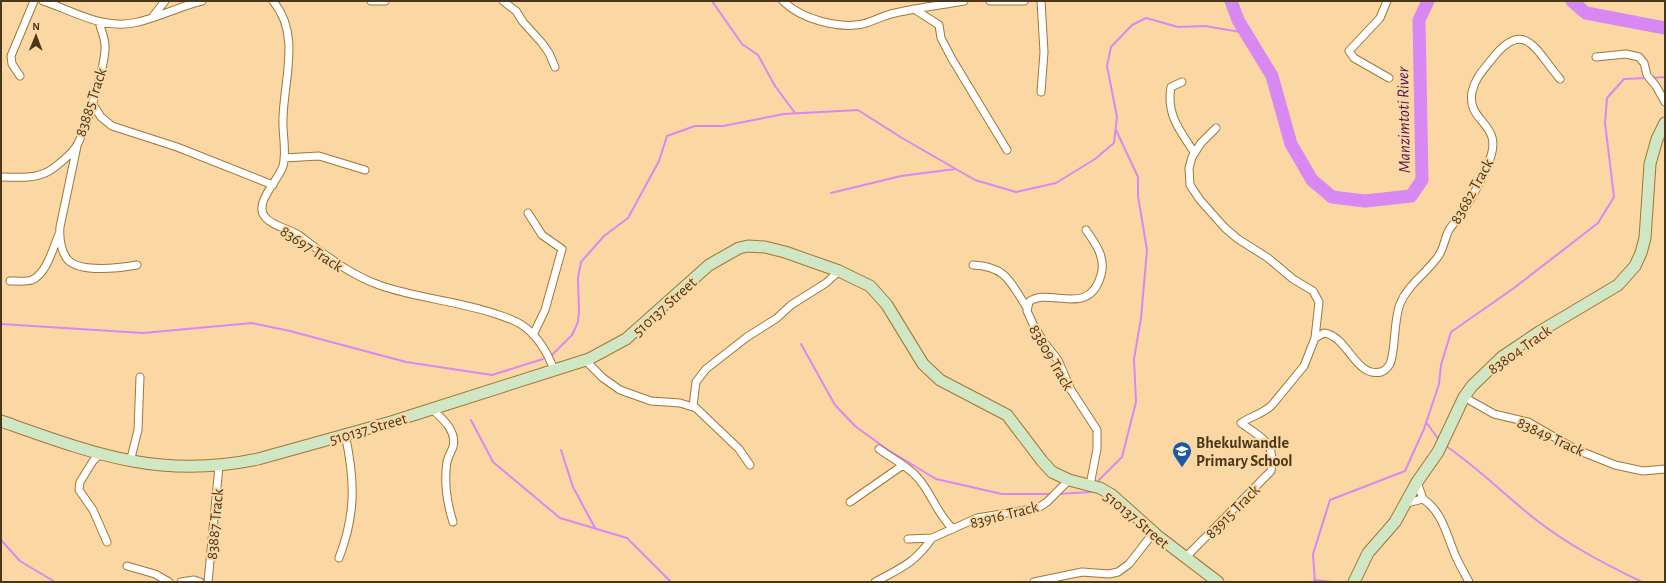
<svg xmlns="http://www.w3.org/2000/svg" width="1666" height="583" viewBox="0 0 1666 583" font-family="'Alegreya Sans',sans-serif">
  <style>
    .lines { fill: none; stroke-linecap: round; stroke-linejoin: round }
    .stream { stroke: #d888f3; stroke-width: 2 }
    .river { stroke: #d888f3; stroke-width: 13 }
    .street-casing { stroke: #9f7735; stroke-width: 9 }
    .secondary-casing { stroke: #9f7735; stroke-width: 13 }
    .street { stroke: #fff; stroke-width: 7 }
    .secondary { stroke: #cfe7c4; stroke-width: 11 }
    .labels { text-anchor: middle; stroke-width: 4; stroke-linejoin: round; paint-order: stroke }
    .street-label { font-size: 16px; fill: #49371c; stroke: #fbd7a3 }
    .poi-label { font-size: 16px; font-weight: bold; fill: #49371c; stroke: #fbd7a3; text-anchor: start }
    .water-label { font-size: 17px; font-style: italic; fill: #491759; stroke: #fbd7a3 }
  </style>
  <rect width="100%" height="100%" fill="#fbd7a3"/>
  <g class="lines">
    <!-- stream -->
    <path class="stream" d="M712,1L742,44L758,55L775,86L795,113
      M1651,78L1665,77
      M831,193L901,176L955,169
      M1,324L143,333L252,323L290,331L406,362L492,375L543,359
      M801,344L835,405L855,426L888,450L936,479L1002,494H1051
      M552,355L572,335L578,322L579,311L578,278L581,262L604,236L628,218L659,161L667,136L695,126H723L784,114L858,110L902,138L975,180L1016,192L1056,183L1095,159L1114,143L1117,117L1107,66L1111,47L1132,25L1146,18L1178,27L1205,26L1246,33
      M471,420L493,462L560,518L627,538L671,582
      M1426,422L1439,440
      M1446,446C1478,468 1505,495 1535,519C1568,545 1605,564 1642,582
      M561,450L573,487L595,528
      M1099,480L1122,457L1136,402L1134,359L1141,318L1147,250L1138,196V177L1116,130
      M1057,494L1091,492
      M1,540L20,561L55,582
      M1314,580L1333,582
      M1315,582L1313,554L1330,500L1405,471L1424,429L1439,384L1441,365L1451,332L1514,288L1598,223L1614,197L1605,123L1607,98L1624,79L1647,78"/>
    <!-- river -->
    <path class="river" d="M1231,1L1238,20L1272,76L1291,144L1312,180L1332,197L1365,201L1411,196L1422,180L1419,20L1428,1
      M1572,1L1586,13L1665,28"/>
    <!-- street casing -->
    <g class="street-casing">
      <path id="street" d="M43,1C74,11 104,31 138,22C160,17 180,6 202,1
        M273,1C301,34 284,79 283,118C282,133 287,151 283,166C279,180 253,203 265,217C273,227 289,228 300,236C325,255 349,274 379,285C416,298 456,301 493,313C504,317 517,320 526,328C540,339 548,354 554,370
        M371,1H385
        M503,1L516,11L523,22L542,43L549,53L555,67
        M783,1C801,19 838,29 863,24C874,21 884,15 895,13C917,8 941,5 964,1
        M990,1H1024
        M1041,1L1044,52L1041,92
        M1387,1L1380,18L1349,51L1354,58L1389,78
        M914,9L939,25L941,38L952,59L1007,150
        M154,15L165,1
        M1596,57L1626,54L1639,57L1644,63L1647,75L1656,86L1665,102
        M20,76L12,64L11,56L34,1
        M1182,82L1171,87C1166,114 1180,131 1194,152
        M92,103L101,117L112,126L177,147L273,185
        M1216,128L1201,143L1192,157L1189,168L1190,185L1200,200L1225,228L1238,239L1268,258L1293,279L1313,291L1319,302L1315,338
        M77,146L60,227C59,237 61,252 68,260C81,273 120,268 137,265
        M284,158L319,156L365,170
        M2,177C15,177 32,179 45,173C53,170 73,153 77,145C86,129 106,64 105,46C105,38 101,30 99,22
        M528,213L542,235L562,249L545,310L533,335
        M1086,230C1096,244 1106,258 1101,275C1089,319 1048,286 1029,302L1027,311L1033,324L1043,341L1058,360L1071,390L1097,430V449L1090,485
        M973,265C1006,266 1011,283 1027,308
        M10,281C17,281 26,282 32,280C47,273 53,248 59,234
        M585,360L603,378L620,390L651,401L680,403L696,408L739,449L750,465
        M1464,397L1494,414L1528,422L1575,449L1615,465L1643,471L1665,469
        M693,406L696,382L706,369L747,337L777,318L791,305L826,283L839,271
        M432,409C443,419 457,431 453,447C451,452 448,457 447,462C444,481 447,503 453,522
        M879,449C891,458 908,466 918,478C932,494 937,514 953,529
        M100,454L93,461L80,482L79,490L93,510L107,542
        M130,462L138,430L140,377
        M1417,482L1423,499
        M850,502L903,465
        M1407,503L1423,499C1443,512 1447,537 1456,557C1460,566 1465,574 1469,582
        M908,539L932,538L977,518L1038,508L1047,502L1069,480
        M339,558C356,514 355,480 345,434
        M1185,558L1271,471C1276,441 1261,438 1241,423C1251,416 1263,414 1272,405L1304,366L1315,338L1324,333C1348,336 1355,378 1381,372C1385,371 1388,367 1390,364C1396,349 1393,323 1400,304C1407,286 1425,274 1437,258C1444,250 1444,239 1449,230C1454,222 1461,216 1465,208C1474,195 1481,180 1487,166C1508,122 1466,125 1472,92C1475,78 1484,69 1492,59C1525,17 1536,51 1560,79
        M127,566L155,574L169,582
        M181,582L194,580L200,582
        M208,582L219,466
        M875,582C901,568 915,563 932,538
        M1034,582L1082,572L1109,574L1118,572L1129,564L1154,532"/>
    </g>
    <!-- secondary casing -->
    <g class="secondary-casing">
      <path id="secondary" d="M1,421C92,453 160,480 258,459L391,422L589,359L626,339L709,265L739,248L748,246L765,247L785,252L839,271L870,286L887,305L923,364L940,380L1007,415L1042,461L1052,472L1069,480L1100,488L1112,495L1159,537L1218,582
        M1354,582L1368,553L1395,522L1417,482L1438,452L1464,397L1472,386L1502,357L1539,332L1618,285L1635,266L1641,253L1645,238L1650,164L1657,139L1665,123"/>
    </g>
    <!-- street -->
    <use href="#street" class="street"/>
    <!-- secondary -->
    <use href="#secondary" class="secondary"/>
  </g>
  <!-- icons -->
  <defs>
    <g id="school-pin" transform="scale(1)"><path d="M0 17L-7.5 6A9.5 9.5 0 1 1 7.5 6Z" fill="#1957a8" stroke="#fbd7a3"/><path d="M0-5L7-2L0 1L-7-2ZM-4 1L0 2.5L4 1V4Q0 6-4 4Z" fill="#fff"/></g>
  </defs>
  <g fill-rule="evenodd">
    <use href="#school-pin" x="1182" y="451"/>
  </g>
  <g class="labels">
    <!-- street labels -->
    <g class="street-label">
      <text transform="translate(90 102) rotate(-72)" y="6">83885 Track</text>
      <text transform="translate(1471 191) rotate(-61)" y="6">83682 Track</text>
      <text transform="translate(312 248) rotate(33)" y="6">83697 Track</text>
      <text transform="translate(664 306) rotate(-42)" y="6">510137 Street</text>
      <text transform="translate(1519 349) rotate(-35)" y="6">83804 Track</text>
      <text transform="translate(1052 357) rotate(60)" y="6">83809 Track</text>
      <text transform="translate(368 428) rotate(-16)" y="6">510137 Street</text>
      <text transform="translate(1551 436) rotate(25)" y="6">83849 Track</text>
      <text transform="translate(1232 511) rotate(-45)" y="6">83915 Track</text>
      <text transform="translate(1004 514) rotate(-14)" y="6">83916 Track</text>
      <text transform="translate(1137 519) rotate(40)" y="6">510137 Street</text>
      <text transform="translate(214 524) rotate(-85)" y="6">83887 Track</text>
    </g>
    <!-- poi labels -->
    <g class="poi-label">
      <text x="1196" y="448">Bhekulwandle<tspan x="1196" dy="18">Primary School</tspan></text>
    </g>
    <!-- water labels -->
    <g class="water-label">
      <text transform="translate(1403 120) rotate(-91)" y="6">Manzimtoti River</text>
    </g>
  </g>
  <!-- border -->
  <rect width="1666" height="583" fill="none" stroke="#49371c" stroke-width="4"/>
  <!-- north arrow -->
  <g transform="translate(36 36) rotate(1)" stroke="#fbd7a3" stroke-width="3" paint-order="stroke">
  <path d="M0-3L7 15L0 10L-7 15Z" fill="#49371c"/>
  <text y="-6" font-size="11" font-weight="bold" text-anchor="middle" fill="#49371c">N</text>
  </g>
</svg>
